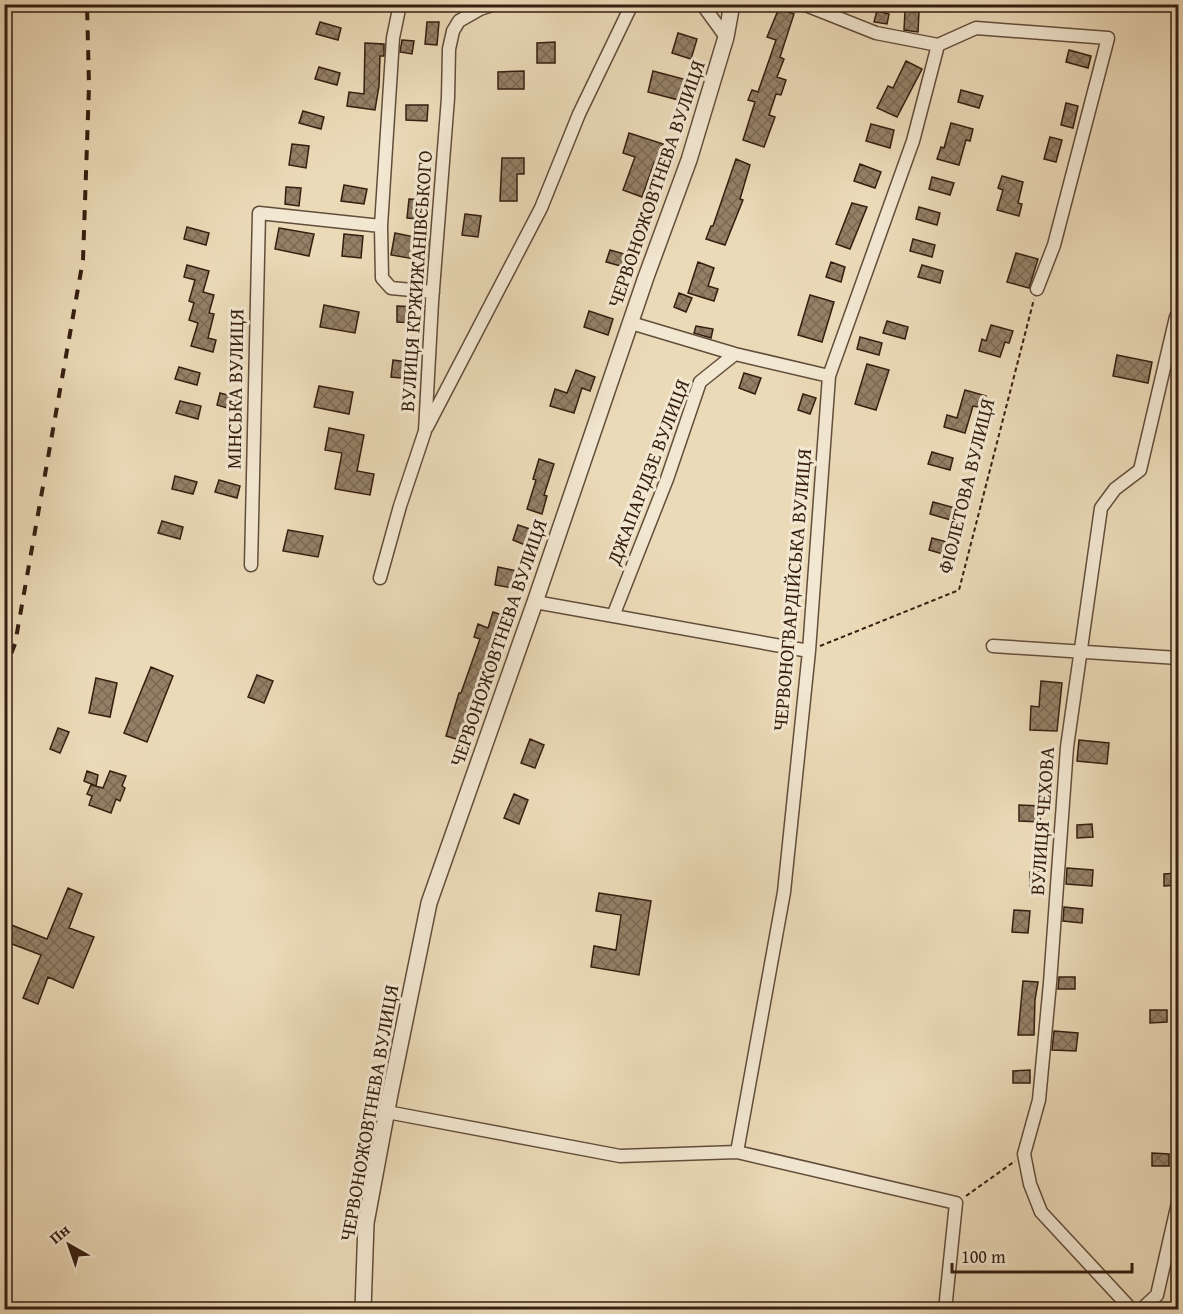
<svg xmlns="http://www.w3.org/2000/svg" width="1183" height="1314" viewBox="0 0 1183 1314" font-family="'Gentium Book Plus',serif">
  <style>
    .building { fill: url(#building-cross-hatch); stroke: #351e10; stroke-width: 1.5 }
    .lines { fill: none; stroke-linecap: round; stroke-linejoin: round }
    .minor-casing { stroke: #624d3a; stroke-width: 15 }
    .tertiary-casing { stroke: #624d3a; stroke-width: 18 }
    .path { stroke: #351e10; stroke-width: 2; stroke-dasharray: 4.5 3; stroke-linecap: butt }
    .minor { stroke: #f2e7d1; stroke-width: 12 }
    .tertiary { stroke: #f2e7d1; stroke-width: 15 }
    .rail { stroke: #351e10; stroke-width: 4; stroke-dasharray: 10 10; stroke-linecap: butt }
    .labels { text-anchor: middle; stroke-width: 6; stroke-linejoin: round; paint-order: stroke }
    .street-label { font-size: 20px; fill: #351e10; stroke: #f2e7d1 }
  </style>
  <defs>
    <pattern id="building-cross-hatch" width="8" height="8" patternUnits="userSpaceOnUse" patternTransform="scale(1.5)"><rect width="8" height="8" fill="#948067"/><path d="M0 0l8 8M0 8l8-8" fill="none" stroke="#7a6853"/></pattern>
  </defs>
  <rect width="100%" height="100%" fill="#ebdab8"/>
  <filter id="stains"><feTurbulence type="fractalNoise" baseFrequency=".00333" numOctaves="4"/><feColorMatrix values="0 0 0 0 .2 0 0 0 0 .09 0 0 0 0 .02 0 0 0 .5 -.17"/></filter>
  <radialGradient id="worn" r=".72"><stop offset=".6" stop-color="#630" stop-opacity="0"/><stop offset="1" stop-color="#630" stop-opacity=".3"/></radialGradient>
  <!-- building -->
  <path class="building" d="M779,8L794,14L780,57L784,59L777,77L786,80L781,95L776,94L769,115L775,117L764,147L743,140L755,102L748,100L752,90L758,92L776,40L767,37Z
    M877,11L889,14L887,24L874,22Z
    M905,11L919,12L918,32L904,30Z
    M320,22L341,28L338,40L316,34Z
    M427,22H439L437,45L425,44Z
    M678,33L697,39L691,59L672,53Z
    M402,40L414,41L412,54L400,52Z
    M555,42V63H537V43Z
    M365,43L384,44V56H380L379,86L375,110L347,106L349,92L364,94Z
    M1069,50L1091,56L1088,68L1066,62Z
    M906,61L922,69L897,117L877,108L888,86L893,88Z
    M319,67L340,73L337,85L315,79Z
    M524,71V89H498V72Z
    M653,71L687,80L682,101L648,92Z
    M961,90L983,96L979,108L958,102Z
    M1066,103L1078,106L1073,128L1061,125Z
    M406,105H428L427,121L406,120Z
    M303,111L324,117L321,129L299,123Z
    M951,123L973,129L970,141L966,140L959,165L937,159L941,147L944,148Z
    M871,124L894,130L890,148L866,141Z
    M629,133L663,144L657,164L654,163L642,197L623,190L635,157L623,153Z
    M1050,137L1062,140L1056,162L1044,159Z
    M292,144L309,146L306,168L289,165Z
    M502,158H524V174H517V201H500Z
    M736,159L750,165L740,199L743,200L725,245L706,239L711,226H713Z
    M860,164L881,172L875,188L854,181Z
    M1002,176L1023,182L1018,203L1022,204L1019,216L997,210L1003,190L998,188Z
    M932,177L954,183L950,195L929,189Z
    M344,185L367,189L364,204L341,201Z
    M286,187L301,188L299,206L285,204Z
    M409,199L422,200L420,219L407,218Z
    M852,203L867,207L850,249L836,244Z
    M919,207L940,213L937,225L916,219Z
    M465,214L481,216L478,237L462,235Z
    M187,227L209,233L206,245L184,239Z
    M279,228L314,234L309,256L275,249Z
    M395,233L429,240L426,261L391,255Z
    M344,234L363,236L361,258L342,256Z
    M913,239L935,245L932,257L910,251Z
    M610,250L631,256L628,268L606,262Z
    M1016,253L1038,259L1029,288L1007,282Z
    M698,262L714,268L708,286L718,289L714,301L688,293Z
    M831,262L845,267L841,282L826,277Z
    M187,265L209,271L203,292L214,295L209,313L214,314L208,338L216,340L213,352L191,346L198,323L189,320L194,303L189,301L195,280L184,277Z
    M922,265L943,271L940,283L918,277Z
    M679,293L692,298L686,312L674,307Z
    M810,295L834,302L822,342L798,335Z
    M324,305L359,312L355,333L320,327Z
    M397,306L417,307L416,323L397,322Z
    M589,311L613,319L608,335L584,327Z
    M887,321L908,327L905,339L883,333Z
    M991,325L1013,331L1009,343L1005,342L1000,357L979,351L982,339L986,341Z
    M696,326L713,329L711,338L694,333Z
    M860,337L882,343L879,355L857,349Z
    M1117,355L1152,362L1148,383L1113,376Z
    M393,360L414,363L412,379L391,377Z
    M867,364L889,370L876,410L855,404Z
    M179,367L200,373L197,385L175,379Z
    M576,370L595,377L590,391L582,388L574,413L550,406L555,389L567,393Z
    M744,373L761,378L755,394L739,388Z
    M319,386L353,392L349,414L314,407Z
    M965,390L986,396L983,408L973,406L965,433L944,427L947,415L957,418Z
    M220,393L242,399L238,411L217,405Z
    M803,394L816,398L810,414L798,410Z
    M180,401L201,406L198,419L176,413Z
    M329,428L364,435L357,471L374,474L370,495L335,489L342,453L325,450Z
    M932,452L953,458L950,470L928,464Z
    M539,459L554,464L544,495L547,496L542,514L527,509L536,480L533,479Z
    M175,476L197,482L193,494L172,489Z
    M219,480L240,486L237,498L215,492Z
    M933,502L955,508L951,520L930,514Z
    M162,521L183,527L180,539L158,533Z
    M518,525L536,531L530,547L513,540Z
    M288,530L323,536L318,557L283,551Z
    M932,538L954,544L950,556L929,550Z
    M498,567L517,571L513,588L495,585Z
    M493,612L508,617L484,689L480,688L463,741L446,736L459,693H461L480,639L474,637L478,624L488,628Z
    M151,667L173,676L147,742L124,733Z
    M257,675L273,681L264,703L248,697Z
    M96,678L117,683L110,717L89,713Z
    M1041,681L1062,683L1057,731L1030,730L1031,706L1039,707Z
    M58,728L69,732L60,753L50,749Z
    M530,739L544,745L535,768L521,763Z
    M1079,740L1109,743L1107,764L1077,761Z
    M87,771L98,775L96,786L84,781Z
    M110,771L126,776L122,786L125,788L120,801L116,799L111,813L89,805L92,796L87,794L91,785L103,788Z
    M514,794L528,800L519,824L504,818Z
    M1019,805L1041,806L1040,822L1019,821Z
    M1092,824L1093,837L1077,838V825Z
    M1035,844H1048V853H1035Z
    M1067,868L1093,870L1092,886L1066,884Z
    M1030,872H1044V888H1030Z
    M1179,873V885L1164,886V874Z
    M68,888L82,894L69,928L94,937L73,988L48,977L38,1004L23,998L41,955L4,941V935L9,924L47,939Z
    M599,893L651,901L639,975L591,967L594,946L616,950L621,915L596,911Z
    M1064,907L1083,909L1082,923L1063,921Z
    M1014,910L1030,911L1028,933L1012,932Z
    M1059,977H1075V989H1058Z
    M1023,981L1038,982L1035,1000L1034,1035H1018Z
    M1150,1010H1167V1022L1150,1023Z
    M1054,1031L1078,1033L1076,1051L1052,1050Z
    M1030,1070V1083H1013V1071Z
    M1152,1153L1169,1154V1166H1152Z"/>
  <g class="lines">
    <!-- minor casing -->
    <g class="minor-casing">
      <path id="minor" d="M400,4L393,38L381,226L382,278L391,288L433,292
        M544,4H583
        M702,4L726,37
        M803,4L876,33L938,45L976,28L1108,38L1054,245L1037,289
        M631,323L735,354L829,376
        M427,427L541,208L579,114L632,4
        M251,565L259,213L381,226
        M380,578L400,506L425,431L432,302L448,98L449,49L453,31L459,21L480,9L495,4
        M535,602L809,651
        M613,616L667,479L700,382L735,354
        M993,646L1178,658
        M387,1112L620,1156L737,1152L956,1203L945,1310
        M737,1152L784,892L809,651L829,376L913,141L938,45
        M1132,1310L1041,1212L1030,1184L1024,1154L1039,1100L1050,983L1067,747L1101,508L1115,489L1140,470L1176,317
        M1141,1310L1157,1295L1178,1203"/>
    </g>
    <!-- tertiary casing -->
    <g class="tertiary-casing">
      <path id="tertiary" d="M363,1310L366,1223L390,1094L429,903L535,602L646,277L689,160L726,37L732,4"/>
    </g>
    <!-- path -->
    <path class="path" d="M820,646L959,590L1034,299
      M966,1196L1015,1161"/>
    <!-- minor -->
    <use href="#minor" class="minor"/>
    <!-- tertiary -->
    <use href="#tertiary" class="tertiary"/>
    <!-- rail -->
    <path class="rail" d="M4,672L15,644L83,260L89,86L87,4"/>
  </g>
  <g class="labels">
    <!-- street labels -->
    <g class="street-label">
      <text transform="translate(656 184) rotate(-71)" y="7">ЧЕРВОНОЖОВТНЕВА ВУЛИЦЯ</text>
      <text transform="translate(416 281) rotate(-86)" y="7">ВУЛИЦЯ КРЖИЖАНІВСЬКОГО</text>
      <text transform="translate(235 389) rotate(-89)" y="7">МІНСЬКА ВУЛИЦЯ</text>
      <text transform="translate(648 472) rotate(-69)" y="7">ДЖАПАРІДЗЕ ВУЛИЦЯ</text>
      <text transform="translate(966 486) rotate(-76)" y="7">ФІОЛЕТОВА ВУЛИЦЯ</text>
      <text transform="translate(792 590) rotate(-85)" y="7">ЧЕРВОНОГВАРДІЙСЬКА ВУЛИЦЯ</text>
      <text transform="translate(498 643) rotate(-71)" y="7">ЧЕРВОНОЖОВТНЕВА ВУЛИЦЯ</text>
      <text transform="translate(1042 821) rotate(-86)" y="7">ВУЛИЦЯ ЧЕХОВА</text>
      <text transform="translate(369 1113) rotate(-80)" y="7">ЧЕРВОНОЖОВТНЕВА ВУЛИЦЯ</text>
    </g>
  </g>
  <!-- margin -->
  <rect width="1183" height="1314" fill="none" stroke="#ebdab8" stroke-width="24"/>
  <rect x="6" y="6" width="1171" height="1302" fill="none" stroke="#351e10" stroke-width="3"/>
  <rect x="12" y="12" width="1159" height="1290" fill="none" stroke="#351e10" stroke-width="1.5"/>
  <!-- north arrow -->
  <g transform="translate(69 1245) rotate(320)" stroke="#f2e7d1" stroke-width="4.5" paint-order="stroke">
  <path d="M0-4.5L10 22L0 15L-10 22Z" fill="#351e10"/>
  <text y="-9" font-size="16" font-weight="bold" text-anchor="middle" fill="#351e10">Пн</text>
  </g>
  <!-- scale -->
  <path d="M952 1263v9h180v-9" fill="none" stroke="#351e10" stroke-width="3"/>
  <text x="961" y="1263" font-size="18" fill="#351e10" stroke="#f2e7d1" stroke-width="4.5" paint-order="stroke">100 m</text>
  <rect width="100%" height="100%" filter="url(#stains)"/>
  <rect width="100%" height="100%" fill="url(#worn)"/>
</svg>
